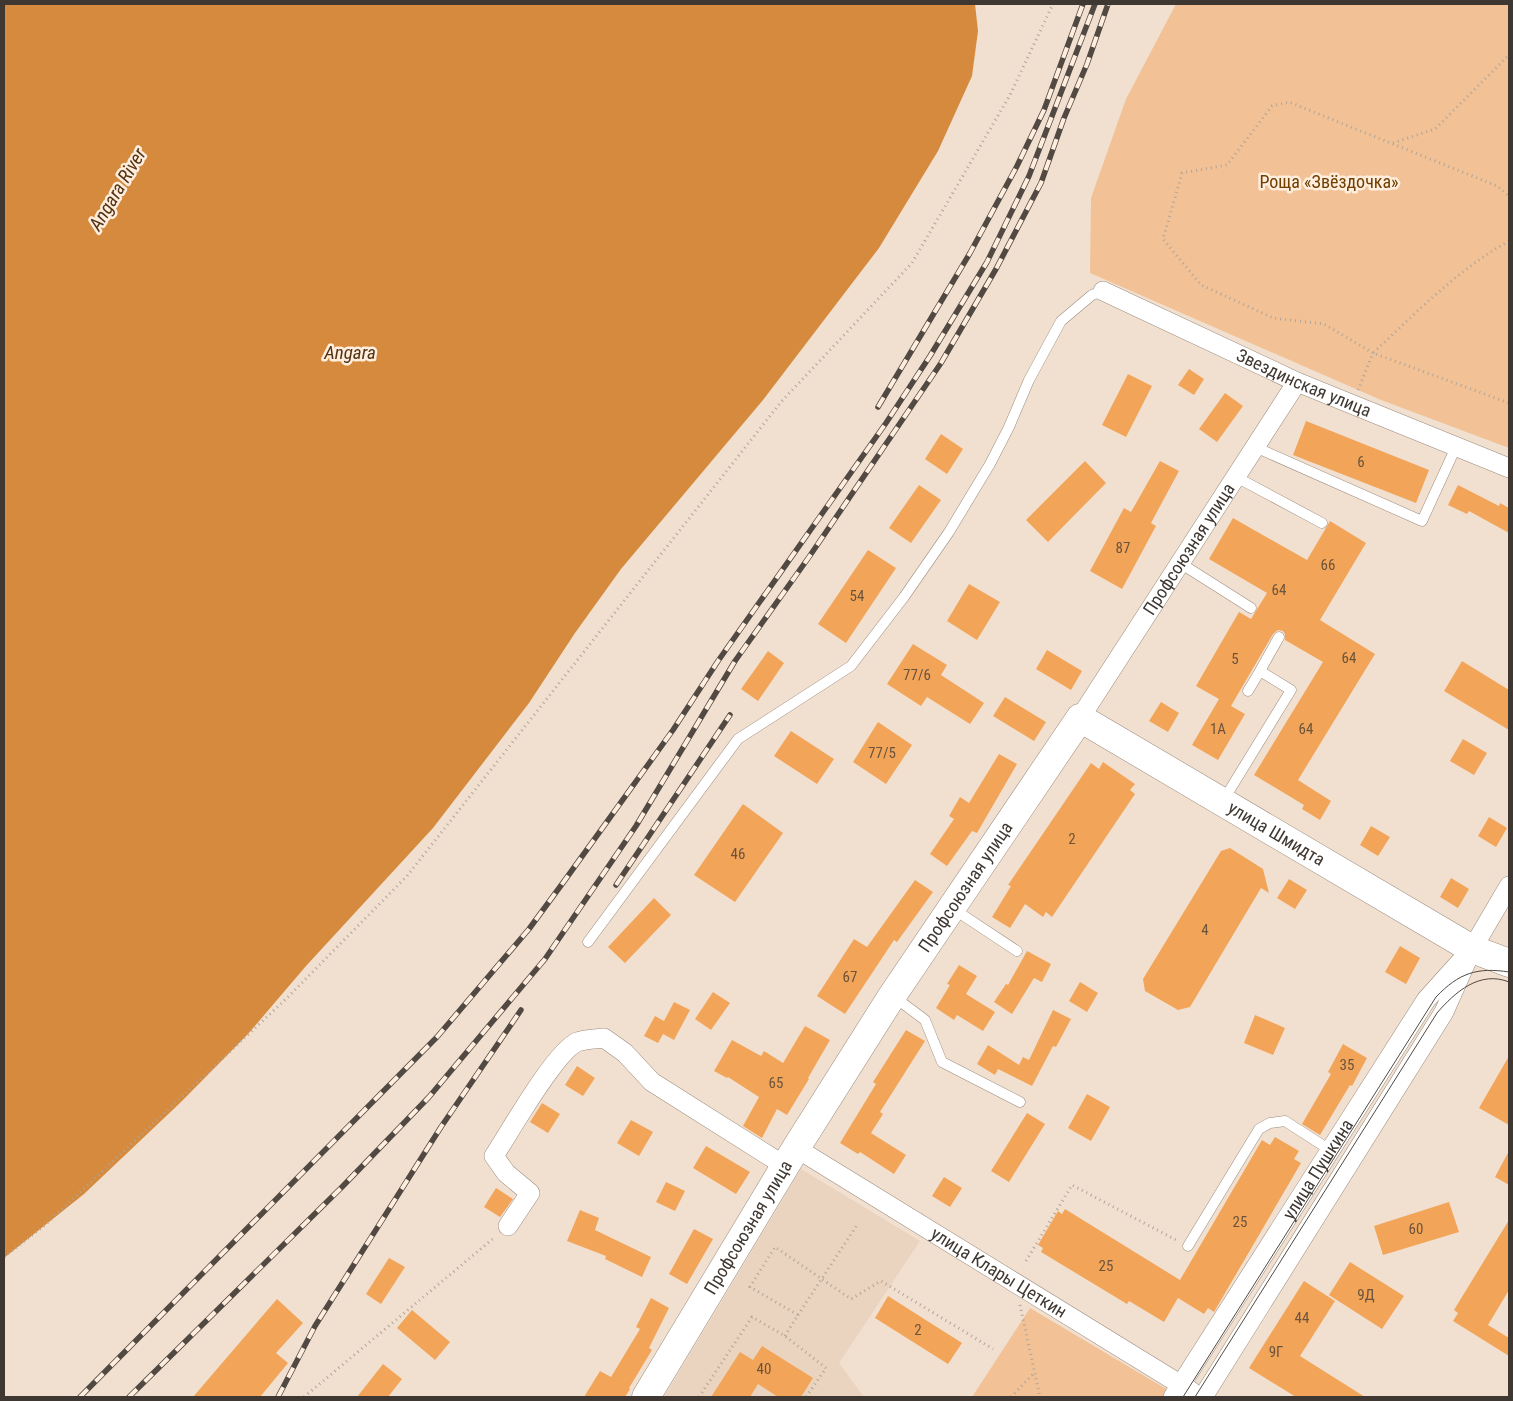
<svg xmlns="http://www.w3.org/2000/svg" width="1513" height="1401" viewBox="0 0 1513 1401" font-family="'Roboto Condensed',sans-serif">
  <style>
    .built { fill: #ead3bf }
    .green { fill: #f2c296 }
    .water { fill: #d58a3d }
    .building { fill: #f2a559 }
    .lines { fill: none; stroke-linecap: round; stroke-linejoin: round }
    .lane-casing { stroke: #9c8c7e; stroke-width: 11 }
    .street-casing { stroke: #9c8c7e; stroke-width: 20 }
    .secondary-casing { stroke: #9c8c7e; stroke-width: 29 }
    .path { stroke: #b1a497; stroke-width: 3; stroke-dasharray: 1 4; stroke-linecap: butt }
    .lane { stroke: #fff; stroke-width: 10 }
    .street { stroke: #fff; stroke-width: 19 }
    .secondary { stroke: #fff; stroke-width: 28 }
    .tram { stroke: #514942; stroke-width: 1 }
    .rail-casing { stroke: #514942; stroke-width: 5.5 }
    .rail { stroke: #ffeddd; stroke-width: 4; stroke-dasharray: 11; stroke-linecap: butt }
    .labels { text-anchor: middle; stroke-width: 5; stroke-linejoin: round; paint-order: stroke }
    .number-label { font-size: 15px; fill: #6c533c }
    .park-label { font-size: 18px; fill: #703f00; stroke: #ffeddd }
    .street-label { font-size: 18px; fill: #3f3832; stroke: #ffeddd }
    .water-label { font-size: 19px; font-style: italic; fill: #523313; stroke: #ffeddd }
  </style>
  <rect width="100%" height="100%" fill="#f1e0d0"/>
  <!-- built -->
  <path class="built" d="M801,1169L920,1241L839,1363L864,1397H664Z"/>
  <!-- green -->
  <path class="green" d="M1176,4H1509V448L1381,400L1090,273L1091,198L1126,99Z
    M1030,1308L1168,1390L1164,1397H972Z"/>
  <!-- water -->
  <path class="water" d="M4,4H975L978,31L972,76L938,151L879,248L763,400L621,569L575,633L529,703L433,828L306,966L248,1034L181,1102L84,1194L4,1258Z"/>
  <!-- building -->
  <path class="building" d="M1189,369L1204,379L1194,395L1178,385Z
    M1128,374L1152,386L1126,437L1102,425Z
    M1225,393L1243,406L1217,442L1199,429Z
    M1306,421L1429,470L1416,503L1293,455Z
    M941,434L963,449L947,474L925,459Z
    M1085,461L1106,483L1048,542L1026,520Z
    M1160,461L1179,471L1151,523L1156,526L1122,589L1090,571L1124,508L1131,512Z
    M919,485L941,500L911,543L889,528Z
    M1458,485L1499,506L1500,503L1509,508V533L1469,511L1467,514L1448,505Z
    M1233,518L1307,560L1330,521L1366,543L1320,620L1375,654L1298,780L1331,801L1320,820L1302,809L1304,805L1254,775L1323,662L1285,640V634L1283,631L1278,630L1273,634L1231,706L1245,714L1218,760L1192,745L1219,699L1196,686L1239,612L1251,619L1267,593L1209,559Z
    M868,550L896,568L846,643L818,624Z
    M969,584L1000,602L977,640L947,621Z
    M913,644L947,665L941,675L984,703L970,724L927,697L921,706L887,684Z
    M1047,650L1082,671L1071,690L1036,669Z
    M768,651L784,663L758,701L741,689Z
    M1462,661L1509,690V730L1444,691Z
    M1005,697L1046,722L1034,741L993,716Z
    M1161,702L1179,713L1168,732L1149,721Z
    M878,722L912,745L886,784L853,762Z
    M791,731L834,759L817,784L774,756Z
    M1463,739L1487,753L1474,775L1450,761Z
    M999,754L1017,764L977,833L972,831L947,866L930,854L954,819L949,816L960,797L969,803Z
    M1103,762L1135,784L1130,790L1135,794L1052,917L1046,912L1043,917L1025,904L1010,928L992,917L1011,886L1008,885L1091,763L1099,769Z
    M743,804L783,833L735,902L694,875Z
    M1489,817L1507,828L1496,847L1478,836Z
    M1371,826L1390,837L1378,856L1360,845Z
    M1230,848L1263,869L1269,893L1261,888L1190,1007L1178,1010L1145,991L1143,979L1221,851Z
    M1451,878L1469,889L1458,908L1440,897Z
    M1289,879L1307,890L1295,909L1277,898Z
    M915,880L933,892L897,942L894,940L845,1014L817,996L854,939L867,947Z
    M654,898L671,915L625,963L608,947Z
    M1400,946L1420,958L1406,984L1385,972Z
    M1027,951L1051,964L1042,982L1034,978L1012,1014L994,1002L1006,984L1008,985Z
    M959,965L977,976L966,994L995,1012L983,1031L957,1015L954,1020L936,1008L950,985L947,984Z
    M1080,982L1098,993L1087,1012L1069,1001Z
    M713,992L730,1003L711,1030L695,1019Z
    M674,1002L690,1010L674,1040L663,1034L658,1043L644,1036L655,1016L664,1021Z
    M1053,1010L1071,1019L1056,1047L1053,1046L1032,1086L998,1069L995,1075L977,1064L988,1045L1019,1065L1023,1057L1029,1060Z
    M1255,1015L1285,1028L1273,1055L1244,1043Z
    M805,1026L830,1040L808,1078L809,1079L787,1115L777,1109L762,1138L743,1126L759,1097L728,1077L727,1078L714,1071L732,1040L761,1056L764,1051L783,1063Z
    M906,1030L925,1041L880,1112L883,1114L871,1133L906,1155L894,1174L860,1152L858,1154L840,1143L876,1084L873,1082Z
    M1343,1044L1367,1058L1352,1086L1350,1085L1320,1135L1302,1124L1331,1074L1328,1072Z
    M1509,1056V1125L1479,1108Z
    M577,1066L595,1078L583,1096L565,1085Z
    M1087,1094L1110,1107L1091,1141L1068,1128Z
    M542,1103L560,1114L548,1133L530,1122Z
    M1027,1113L1045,1124L1009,1182L991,1171Z
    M631,1120L653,1132L639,1156L617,1143Z
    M1275,1137L1299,1151L1294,1159L1301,1163L1214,1312L1208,1308L1204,1314L1178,1298L1164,1322L1129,1301L1127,1304L1041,1252L1043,1248L1038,1245L1058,1211L1062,1214L1065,1209L1180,1280L1262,1140L1270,1145Z
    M706,1146L750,1172L736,1194L693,1168Z
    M1509,1151V1185L1495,1177Z
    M944,1177L962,1188L950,1207L932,1196Z
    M666,1182L685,1191L675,1211L656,1202Z
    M496,1188L513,1199L500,1217L484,1207Z
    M1449,1202L1459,1232L1383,1255L1374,1226Z
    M580,1210L599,1218L595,1230L651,1257L642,1277L605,1259L606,1256L567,1241Z
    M1509,1220V1290L1488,1325L1509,1338V1356L1453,1321L1458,1313L1454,1310Z
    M694,1229L713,1239L687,1284L669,1274Z
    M389,1258L405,1267L381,1304L366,1294Z
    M1350,1262L1404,1296L1382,1329L1329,1295Z
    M1304,1281L1335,1301L1300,1356L1365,1397H1296L1249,1368Z
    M888,1296L962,1343L948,1364L875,1318Z
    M651,1298L669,1308L649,1348L652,1350L629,1388L630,1389L625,1397H584L600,1371L611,1377L640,1329L636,1327Z
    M277,1299L303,1323L276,1353L288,1363L260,1397H193Z
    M412,1310L450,1342L435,1360L397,1328Z
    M762,1346L813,1378L801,1397H778L758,1384L750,1397H711L740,1352L753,1360Z
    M383,1364L402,1379L388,1397H357Z"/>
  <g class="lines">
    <!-- lane casing -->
    <g class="lane-casing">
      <path id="lane" d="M1255,447L1422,521L1456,447
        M1236,477L1322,523
        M1180,563L1251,608
        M1260,671L1279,637
        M1223,801L1291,690L1260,671L1248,691
        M952,908L1017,951
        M588,942L738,739L851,666L904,597L949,532L990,464L1009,427L1029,380L1061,321L1092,295L1103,291
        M893,996L925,1020L942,1062L1020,1102
        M1188,1246L1259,1129L1270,1123L1285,1121L1330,1150"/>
    </g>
    <!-- street casing -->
    <g class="street-casing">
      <g id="street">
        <path id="s1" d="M1103,291L1297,382L1509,468"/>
        <path id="s2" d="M1080,718L1297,382"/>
        <path id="s3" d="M796,1148L1191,1391"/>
        <path d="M508,1226L530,1193L506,1173L494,1156C509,1133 555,1052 577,1042C585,1039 596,1039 604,1038L625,1053L652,1082L785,1166"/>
        <path id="s4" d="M1173,1397L1426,1000L1461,961"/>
        <path d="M1203,1397L1444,1012L1472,949L1509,886"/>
      </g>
    </g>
    <!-- secondary casing -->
    <g class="secondary-casing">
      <g id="secondary">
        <path id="s5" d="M646,1397L796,1148L892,996L1080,718L1472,949L1509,963"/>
      </g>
    </g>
    <!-- path -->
    <path class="path" d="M1393,143L1435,129L1509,55
      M1509,241C1457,270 1416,313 1373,353L1509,403
      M1358,390L1373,353L1324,324L1273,318L1201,285L1163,239L1182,173L1227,165L1272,106L1289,102L1497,186L1509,196
      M4,1257L45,1225L287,998L407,876L781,402L912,263L1010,95L1053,4
      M1026,1261L1072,1185L1178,1241
      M1020,1305L1040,1397
      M798,1315L857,1225
      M785,1336L798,1315L750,1287L775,1247L851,1299L881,1281L993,1349
      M304,1397L495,1237
      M699,1397L752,1317L785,1336L826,1368L806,1397
      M1011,1397L1035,1372"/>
    <!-- lane -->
    <use href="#lane" class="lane"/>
    <!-- street -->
    <use href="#street" class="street"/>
    <!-- secondary -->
    <use href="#secondary" class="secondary"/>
    <!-- tram -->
    <path class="tram" d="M1183,1397L1436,997C1459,973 1477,967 1509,972
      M1195,1397L1437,1013C1455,992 1480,970 1509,982"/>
    <!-- rail casing -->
    <g class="rail-casing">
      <path id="rail" d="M878,407L970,253L1017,166L1044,110L1083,4
        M616,885L730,715
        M80,1397L437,1037L529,929L565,880L673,730L718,661L886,423L930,356L987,262L1029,176L1095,4
        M129,1397L342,1187L429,1097L545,959L636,826L735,661L809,557L941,363L996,269L1041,183L1064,118L1087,64L1108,4
        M278,1397L315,1326L441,1127L521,1010"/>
    </g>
    <!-- rail -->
    <use href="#rail" class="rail"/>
  </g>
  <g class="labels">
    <!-- number labels -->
    <g class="number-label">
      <text x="1361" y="467">6</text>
      <text x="1123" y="553">87</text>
      <text x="1328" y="570">66</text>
      <text x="1279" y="595">64</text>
      <text x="857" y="601">54</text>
      <text x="1349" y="663">64</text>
      <text x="1235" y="664">5</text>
      <text x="917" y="680">77/6</text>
      <text x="1218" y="734">1А</text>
      <text x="1306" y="734">64</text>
      <text x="882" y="758">77/5</text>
      <text x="1072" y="844">2</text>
      <text x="738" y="859">46</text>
      <text x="1205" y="935">4</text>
      <text x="850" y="982">67</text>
      <text x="1347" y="1070">35</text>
      <text x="776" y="1088">65</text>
      <text x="1240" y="1227">25</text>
      <text x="1416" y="1234">60</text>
      <text x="1106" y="1271">25</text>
      <text x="1366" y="1300">9Д</text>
      <text x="1302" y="1323">44</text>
      <text x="918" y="1335">2</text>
      <text x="1276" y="1357">9Г</text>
      <text x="764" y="1374">40</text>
    </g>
    <!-- park labels -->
    <g class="park-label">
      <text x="1329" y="188">Роща «Звёздочка»</text>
    </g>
    <!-- street labels -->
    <g class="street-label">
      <text dy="6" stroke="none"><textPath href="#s1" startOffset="221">Звездинская улица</textPath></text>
      <text dy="6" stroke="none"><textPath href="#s2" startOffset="201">Профсоюзная улица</textPath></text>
      <text dy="6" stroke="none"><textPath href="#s5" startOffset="1034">улица Шмидта</textPath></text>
      <text dy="6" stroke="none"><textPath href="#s5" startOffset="602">Профсоюзная улица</textPath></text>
      <text dy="6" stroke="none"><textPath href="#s4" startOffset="270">улица Пушкина</textPath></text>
      <text dy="6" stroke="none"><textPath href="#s5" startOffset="198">Профсоюзная улица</textPath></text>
      <text dy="6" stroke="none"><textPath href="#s3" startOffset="238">улица Клары Цеткин</textPath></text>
    </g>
    <!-- water labels -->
    <g class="water-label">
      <text transform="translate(117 189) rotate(-59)" y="7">Angara River</text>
      <text x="350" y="359">Angara</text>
    </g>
  </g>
  <!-- border -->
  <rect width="1513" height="1401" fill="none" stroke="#3f3832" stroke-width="10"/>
</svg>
